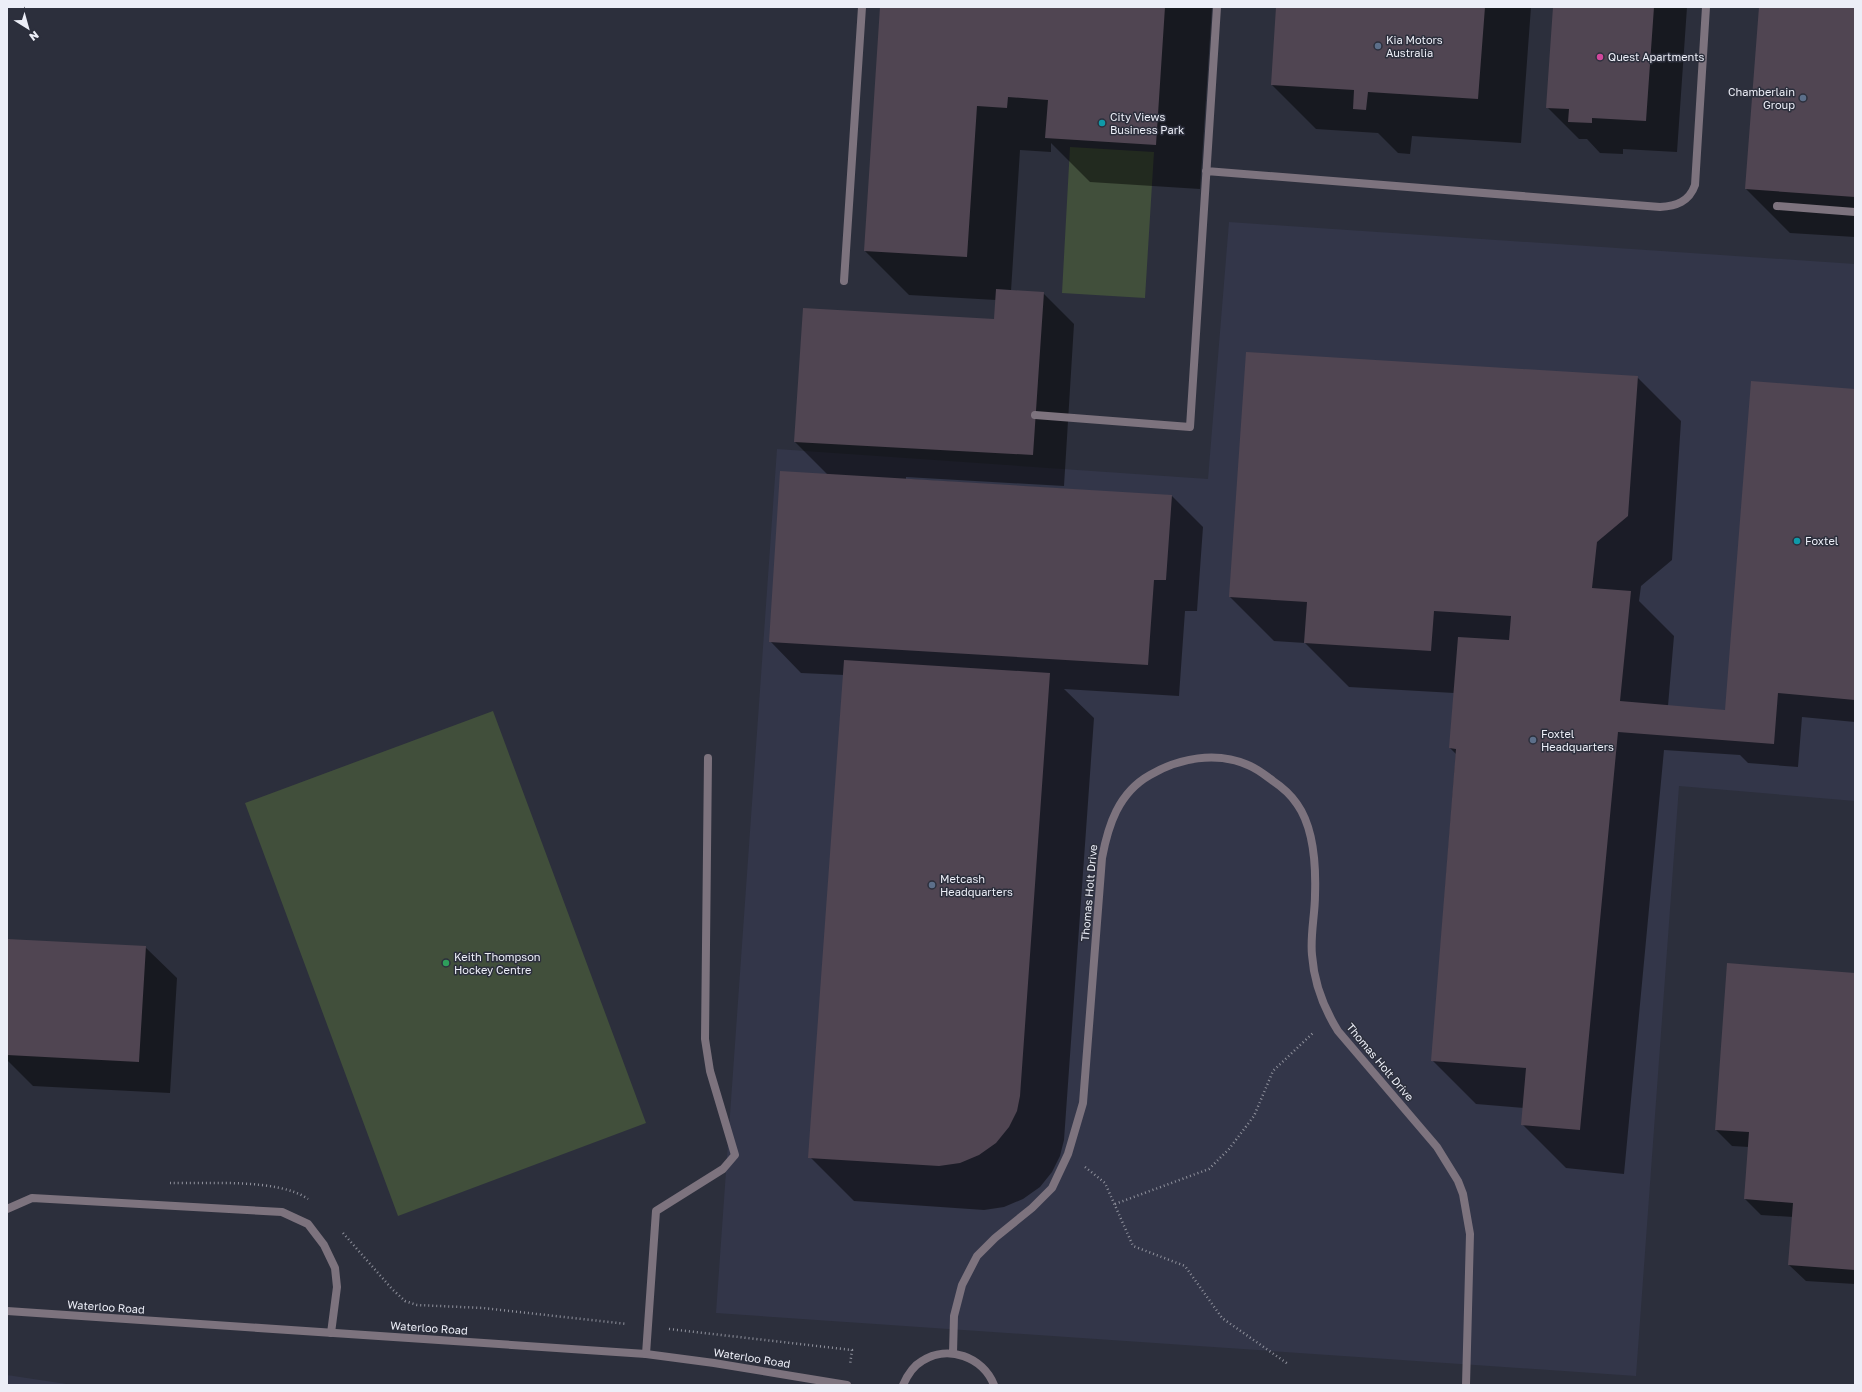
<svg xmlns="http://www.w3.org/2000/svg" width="1862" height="1392" viewBox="0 0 1862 1392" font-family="'Golos Text',sans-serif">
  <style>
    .built { fill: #333649 }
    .green { fill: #414f3b }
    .shadow { fill: #0007 }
    .building { fill: #504552 }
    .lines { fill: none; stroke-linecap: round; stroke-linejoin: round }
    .path { stroke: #90929d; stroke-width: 2.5; stroke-dasharray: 1 3; stroke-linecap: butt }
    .lane { stroke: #7d737e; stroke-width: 8 }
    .street { stroke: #7d737e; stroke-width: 8 }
    .service-dot { fill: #5c6f8a; stroke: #2c2f3c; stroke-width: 1.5 }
    .hotel-dot { fill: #d1479c; stroke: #2c2f3c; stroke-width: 1.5 }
    .culture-dot { fill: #0f9aa8; stroke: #2c2f3c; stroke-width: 1.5 }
    .leisure-dot { fill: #2e9e5b; stroke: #2c2f3c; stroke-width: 1.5 }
    .labels { text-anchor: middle; stroke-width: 3; stroke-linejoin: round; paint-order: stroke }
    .poi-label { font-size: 11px; fill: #eceef7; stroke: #2c2f3c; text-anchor: start }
    .street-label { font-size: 11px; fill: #eceef7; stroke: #2c2f3c }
  </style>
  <rect width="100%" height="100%" fill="#2c2f3c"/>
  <!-- built -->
  <path class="built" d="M1229,222L1855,264V801L1679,786L1636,1376L716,1313L777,449L1208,479Z
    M7,1375L73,1385H7Z"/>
  <!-- green -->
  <path class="green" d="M1070,147L1154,152L1145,298L1062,293Z
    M493,711L646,1123L398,1216L245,803Z"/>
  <!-- shadow -->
  <path class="shadow" d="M881,7H1212L1200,189L1090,182L1051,143V152L1020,150L1011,291L1043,293L1074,324L1064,486L906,477V479L1172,496L1203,527L1197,611H1185L1179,696L1064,689L1094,718L1064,1140L1060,1156L1052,1172L1040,1187L1023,1199L1004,1207L984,1210L854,1201L810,1157L844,675L801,673L770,641L828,475L795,442L995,320L996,300L909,295L865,251Z
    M1277,7H1531L1521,143L1412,136L1410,154L1398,153L1378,133L1316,129L1272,85Z
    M1554,7H1687L1677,152L1623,149V154L1600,153L1587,139H1579L1547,107Z
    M1760,7H1855V237L1790,233L1746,189Z
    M1637,377L1681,421L1672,560L1641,586L1639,601L1674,636L1668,706L1725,711L1855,390V722L1802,717L1798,767L1748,763L1740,755L1664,750L1624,1174L1566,1168L1522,1124L1524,1108L1476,1104L1432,1060L1456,754L1450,748L1454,693L1349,687L1305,643L1274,641L1230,597Z
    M145,947L177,978L170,1093L33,1086L7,1060V965Z
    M1855,974V1284L1806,1281L1789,1265L1793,1217L1761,1215L1745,1199L1749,1147L1732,1146L1716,1130Z"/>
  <!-- building -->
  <path class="building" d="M880,7H1165L1156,145L1045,138L1048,100L1008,97L1007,108L977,106L967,257L864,251Z
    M1276,7H1485L1478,99L1368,92L1366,110L1353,109L1354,90L1271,85Z
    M1553,7H1654L1646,121L1592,118V123L1568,122L1569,109L1546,108Z
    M1759,7H1855V197L1745,189Z
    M996,289L1044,292L1033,455L794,442L803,308L994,319Z
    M1246,352L1638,376L1628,516L1597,542L1592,588L1631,591L1620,701L1725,710L1751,381L1855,389V700L1778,693L1774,744L1618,732L1580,1130L1521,1125L1526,1068L1431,1061L1456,749L1449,748L1458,637L1509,640L1511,616L1434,611L1431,651L1304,643L1307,602L1229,597Z
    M780,471L1172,495L1166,580H1154L1148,665L769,642Z
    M844,660L1050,673L1020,1096L1017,1111L1009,1127L996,1143L979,1155L960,1163L939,1166L808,1158Z
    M7,939L146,946L139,1062L7,1055Z
    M1727,963L1855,973V1270L1788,1265L1793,1203L1744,1199L1749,1132L1715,1130Z"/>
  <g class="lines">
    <!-- path -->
    <path class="path" d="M1085,1167L1105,1183L1133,1246L1185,1266L1222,1318L1288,1364
      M170,1183C208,1184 278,1178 308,1199
      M1115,1204L1209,1169L1229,1149L1254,1116L1273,1071L1314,1032
      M343,1233L392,1289L405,1301L417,1305L483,1308L627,1324
      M669,1329L852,1350L850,1365"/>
    <!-- lane -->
    <path class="lane" d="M1206,171L1660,207C1676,206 1689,202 1695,185L1706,7
      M1777,206L1855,212
      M844,281L862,7
      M1035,415L1190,427L1217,7
      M7,1209L32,1198L282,1212L308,1224L324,1245L335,1268L337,1287L331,1333
      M646,1354L656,1211L723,1169L735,1155L710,1071L705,1039L708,758"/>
    <!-- street -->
    <path class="street" d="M7,1311L646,1354L714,1363L847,1385
      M953,1353L954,1316L962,1285L977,1256L995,1238L1032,1208L1052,1188L1068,1154L1083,1103L1102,858C1108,826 1118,793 1150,775C1179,758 1216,751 1248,765C1258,769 1265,775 1273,781C1282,787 1291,795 1297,804C1314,828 1316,866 1315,895C1315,915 1310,935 1312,955C1314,983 1323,1007 1338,1031L1437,1147L1458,1181L1463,1194L1470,1234L1466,1385
      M903,1385C907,1376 913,1366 922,1361C948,1344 983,1357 994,1385"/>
  </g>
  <!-- markers -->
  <g class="service-dot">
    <circle cx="1378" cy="46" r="4"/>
    <circle cx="1803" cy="98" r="4"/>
    <circle cx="1533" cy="740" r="4"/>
    <circle cx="932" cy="885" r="4"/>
  </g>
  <circle class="hotel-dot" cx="1600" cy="57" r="4"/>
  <g class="culture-dot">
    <circle cx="1102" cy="123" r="4"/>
    <circle cx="1797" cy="541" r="4"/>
  </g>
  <circle class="leisure-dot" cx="446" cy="963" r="4"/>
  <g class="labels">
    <!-- poi labels -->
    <g class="poi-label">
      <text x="1386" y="44">Kia Motors<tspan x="1386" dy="13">Australia</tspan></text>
      <text x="1608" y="61">Quest Apartments</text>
      <text x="1795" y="96" text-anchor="end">Chamberlain<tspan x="1795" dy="13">Group</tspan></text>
      <text x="1110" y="121">City Views<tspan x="1110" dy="13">Business Park</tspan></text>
      <text x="1805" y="545">Foxtel</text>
      <text x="1541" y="738">Foxtel<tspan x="1541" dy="13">Headquarters</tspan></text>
      <text x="940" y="883">Metcash<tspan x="940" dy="13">Headquarters</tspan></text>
      <text x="454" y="961">Keith Thompson<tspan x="454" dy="13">Hockey Centre</tspan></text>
    </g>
    <!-- street labels -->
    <g class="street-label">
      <text transform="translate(1089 893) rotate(-85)" y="4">Thomas Holt Drive</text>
      <text transform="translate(1380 1062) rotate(50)" y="4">Thomas Holt Drive</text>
      <text transform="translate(106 1307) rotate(4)" y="4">Waterloo Road</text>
      <text transform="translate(429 1328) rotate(4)" y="4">Waterloo Road</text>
      <text transform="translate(752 1358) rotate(9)" y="4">Waterloo Road</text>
    </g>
  </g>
  <!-- border -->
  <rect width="1862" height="1392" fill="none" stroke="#eceef7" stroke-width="16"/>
  <!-- north arrow -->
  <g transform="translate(28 28) rotate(143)" stroke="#2c2f3c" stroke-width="3" paint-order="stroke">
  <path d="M0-3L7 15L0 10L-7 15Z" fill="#eceef7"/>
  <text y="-6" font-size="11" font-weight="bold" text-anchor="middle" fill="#eceef7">N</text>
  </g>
</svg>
